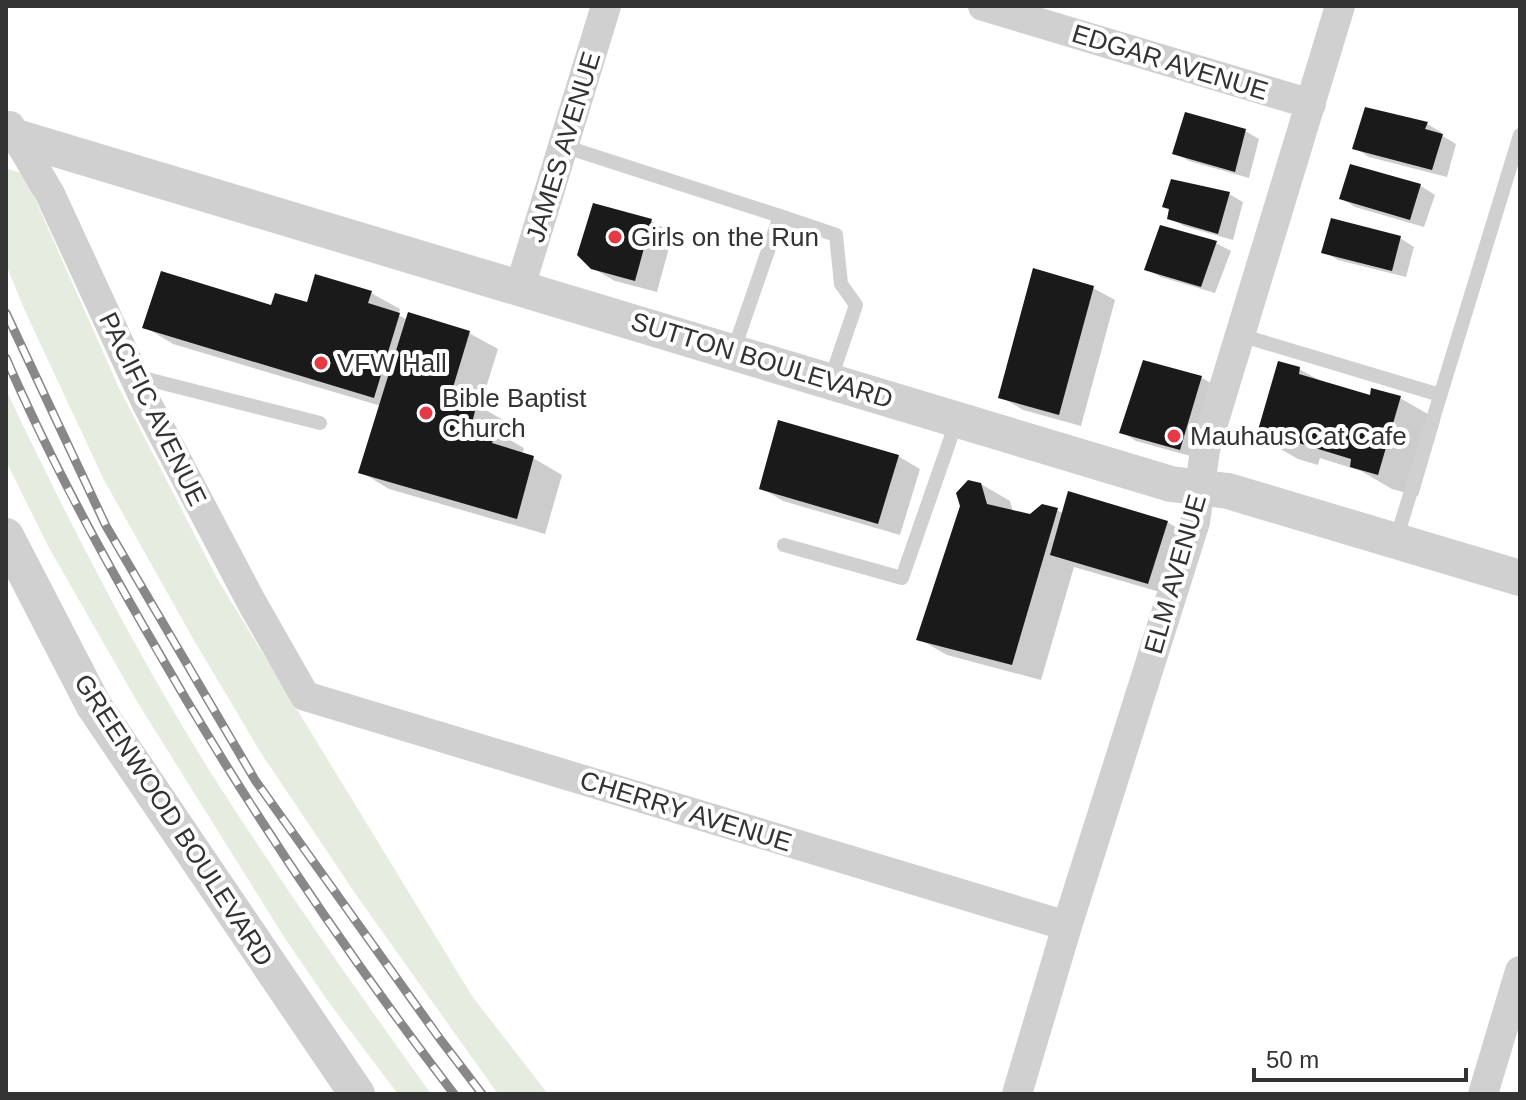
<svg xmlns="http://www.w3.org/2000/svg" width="1526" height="1100" viewBox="0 0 1526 1100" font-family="Arial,sans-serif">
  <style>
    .green { fill: #e6ecdf }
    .shadow { fill: #0003 }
    .building { fill: #1a1a1a }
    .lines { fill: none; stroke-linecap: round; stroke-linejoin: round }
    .service { stroke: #d0d0d0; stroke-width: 14 }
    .minor { stroke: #d0d0d0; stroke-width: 30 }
    .tertiary { stroke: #d0d0d0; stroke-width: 36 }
    .rail-casing { stroke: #888; stroke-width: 9 }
    .rail { stroke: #fff; stroke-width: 6; stroke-dasharray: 18; stroke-linecap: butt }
    .poi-dot { fill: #e63946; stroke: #fff; stroke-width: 3 }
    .labels { text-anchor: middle; stroke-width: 8; stroke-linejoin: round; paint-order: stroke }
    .street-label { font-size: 26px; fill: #333; stroke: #fff }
    .poi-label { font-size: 26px; fill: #333; stroke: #fff; text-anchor: start }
  </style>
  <rect width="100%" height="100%" fill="#fff"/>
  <!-- green -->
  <path class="green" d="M6,168L24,174L119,388L218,580L472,996L548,1094H498L359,899L261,753L195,642L104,480L26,313L6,265Z
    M6,390C70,524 138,658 218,784C286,890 358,992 431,1094H398L330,1004L286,940L138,703L48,546L6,461Z"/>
  <!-- shadow -->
  <path class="shadow" d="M1427,124L1441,132V135L1456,144L1447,177L1369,157L1355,148Z
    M1245,131L1259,139L1249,178L1189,161L1175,153Z
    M1351,166L1421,186L1435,195L1424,227L1355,207L1341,198Z
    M1229,194L1243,202L1233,240L1184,226L1169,218Z
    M651,221L673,233L657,292L615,281L592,268Z
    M1400,238L1414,247L1406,277L1338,260L1324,252Z
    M1216,243L1231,251L1215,293L1161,277L1147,269Z
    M1093,288L1115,300L1081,426L1023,410L1001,397Z
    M371,293L400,309L398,315L408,320L469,333L498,349L480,407L505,421L501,435L524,448L522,454L533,458L562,475L545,534L389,489L361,472L381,406L173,344L145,327L272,307L308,304Z
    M1144,362L1202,378L1216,386L1194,457L1136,441L1122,432Z
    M1299,369L1328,385L1371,398L1373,391L1400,398L1440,421L1418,496L1392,489L1361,471L1320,458L1318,465L1298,459L1258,436Z
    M898,456L920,469L900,535L783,501L761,488Z
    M981,484L1010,501L1013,512L1030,516L1057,510L1064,514L1167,522L1189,535L1170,595L1074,567L1041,680L947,655L919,639Z"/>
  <!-- building -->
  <path class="building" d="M1365,107L1428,122L1425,129L1443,134L1432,170L1352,149Z
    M1185,112L1246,129L1235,172L1172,154Z
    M1350,164L1421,184L1410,220L1339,199Z
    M1171,179L1230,192L1218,234L1167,219L1169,209L1162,207Z
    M593,203L652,219L635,281L591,269L577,255Z
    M1331,218L1401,236L1392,271L1321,253Z
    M1160,225L1217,241L1201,287L1144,270Z
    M1033,268L1094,286L1059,415L998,398Z
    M161,271L271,305L275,293L307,302L315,274L372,291L368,303L400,313L374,398L142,328Z
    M408,312L470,331L451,394L477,403L472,423L496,430L492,443L534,456L517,519L358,473Z
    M1143,360L1202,376L1180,450L1119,433Z
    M1278,361L1300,367L1299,374L1370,395L1371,388L1401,396L1378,475L1350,467L1351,459L1279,437L1277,444L1256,437Z
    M778,420L899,455L878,524L759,489Z
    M968,480L981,483L987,504L1030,514L1042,504L1058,508L1012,665L916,640L960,506L956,493Z
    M1068,491L1168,521L1148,584L1050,555Z"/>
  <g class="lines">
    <!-- service -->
    <path class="service" d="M563,146L780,216
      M1240,335L1440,395
      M733,352L780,216L836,235L841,284L856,305L830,381
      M135,376L320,423
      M1396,540L1520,135
      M784,545L902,578L957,420"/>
    <!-- minor -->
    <path class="minor" d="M983,6L1311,104
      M10,126L50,194L147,404L252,603L305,696L1067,926
      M520,287L606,6
      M1017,1094L1067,926L1195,522L1205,450L1340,6
      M1483,1094L1520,971"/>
    <!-- tertiary -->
    <path class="tertiary" d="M6,134L1171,484L1228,491L1520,578
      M6,536L94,706L357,1094"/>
    <!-- rail casing -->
    <g class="rail-casing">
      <path id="rail" d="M6,313L106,526L255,780L440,1039L482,1094
        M6,358C47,453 96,544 148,634C239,794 342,948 454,1094"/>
    </g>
    <!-- rail -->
    <use href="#rail" class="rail"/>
  </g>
  <!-- markers -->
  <g class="poi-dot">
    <circle cx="615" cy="237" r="8"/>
    <circle cx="321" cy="363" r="8"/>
    <circle cx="426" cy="413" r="8"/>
    <circle cx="1174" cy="436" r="8"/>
  </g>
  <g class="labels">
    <!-- street labels -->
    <g class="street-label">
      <text transform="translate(1170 62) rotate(17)" y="9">EDGAR AVENUE</text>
      <text transform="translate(563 147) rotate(-73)" y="9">JAMES AVENUE</text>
      <text transform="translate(762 360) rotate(17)" y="9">SUTTON BOULEVARD</text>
      <text transform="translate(153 409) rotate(64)" y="9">PACIFIC AVENUE</text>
      <text transform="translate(1175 574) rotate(-74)" y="9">ELM AVENUE</text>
      <text transform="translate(686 811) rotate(17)" y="9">CHERRY AVENUE</text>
      <text transform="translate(174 820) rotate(57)" y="9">GREENWOOD BOULEVARD</text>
    </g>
    <!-- poi labels -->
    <g class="poi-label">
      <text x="631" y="246">Girls on the Run</text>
      <text x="337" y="372">VFW Hall</text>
      <text x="442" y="407">Bible Baptist<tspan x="442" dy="30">Church</tspan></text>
      <text x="1190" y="445">Mauhaus Cat Cafe</text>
    </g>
  </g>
  <!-- border -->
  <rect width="1526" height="1100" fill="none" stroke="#333333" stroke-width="16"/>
  <!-- scale -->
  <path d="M1254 1068v12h212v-12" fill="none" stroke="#333333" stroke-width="4"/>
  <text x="1266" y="1068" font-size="24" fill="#333333" stroke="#ffffff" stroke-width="6" paint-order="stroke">50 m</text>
</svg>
